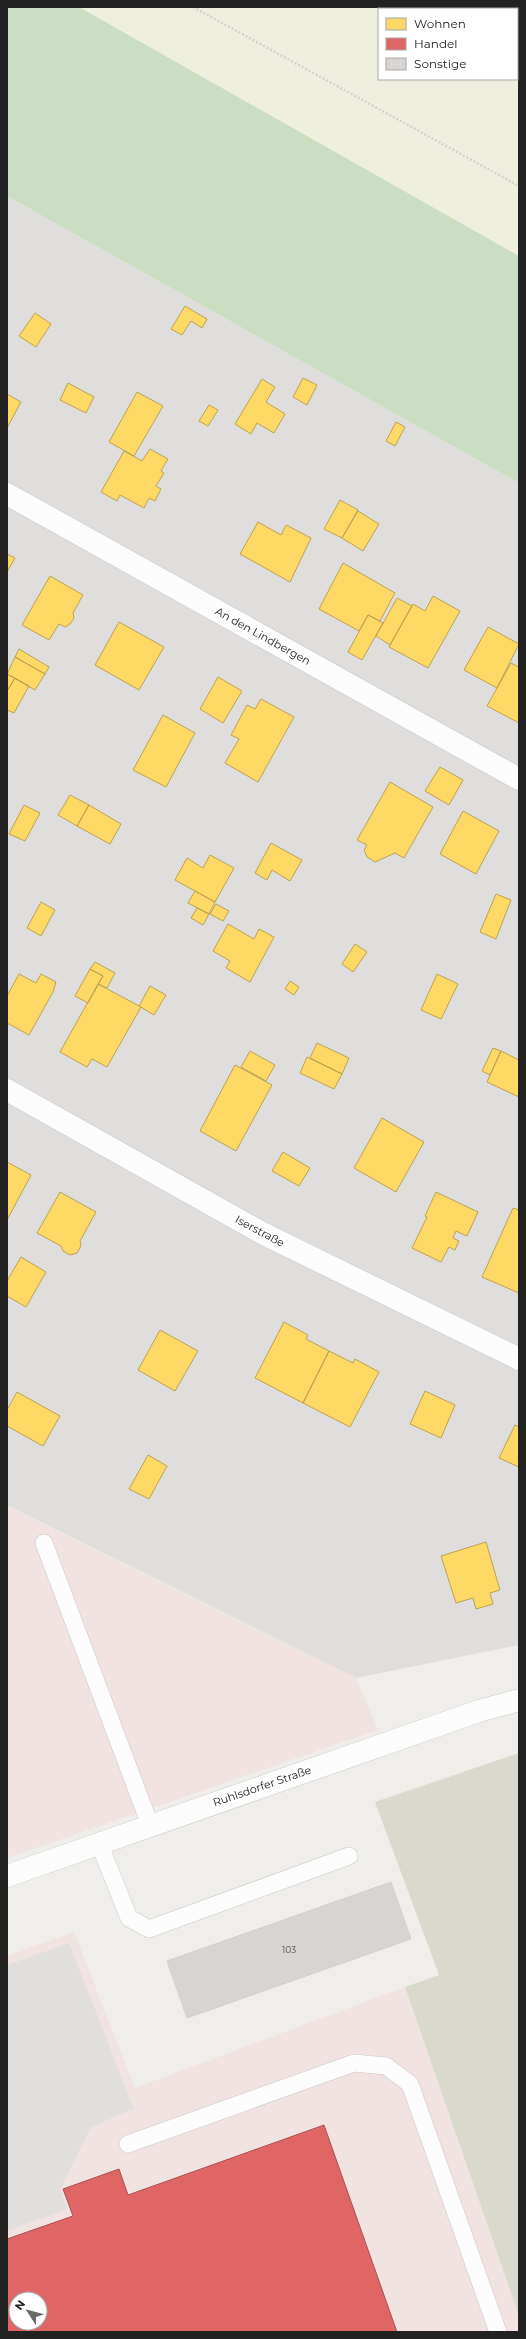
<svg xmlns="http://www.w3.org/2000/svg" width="526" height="2339" viewBox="0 0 526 2339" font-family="Montserrat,sans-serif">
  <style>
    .residential { fill: #dfdedc }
    .commercial { fill: #f1e3e1; fill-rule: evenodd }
    .construction { fill: #d9d9cd }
    .farmland { fill: #efefdf; fill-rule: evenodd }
    .forest { fill: #cbdec1 }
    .parking { fill: #e0dfde }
    .homes { fill: #ffd966; stroke: #bda252 }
    .shops { fill: #e06666; stroke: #a75252; fill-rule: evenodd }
    .building { fill: #d7d4d2; stroke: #d3d0cc }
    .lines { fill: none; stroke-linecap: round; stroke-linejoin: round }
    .service-casing { stroke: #c9c8c7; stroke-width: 18 }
    .minor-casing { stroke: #c9c8c7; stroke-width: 23 }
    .tertiary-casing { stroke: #c9c8c7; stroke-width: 23 }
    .path { stroke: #dccecd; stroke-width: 2.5; stroke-dasharray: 2 2; stroke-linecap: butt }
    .service { stroke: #fdfcfc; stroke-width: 17 }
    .minor { stroke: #fdfcfc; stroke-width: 22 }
    .tertiary { stroke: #fdfcfc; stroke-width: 22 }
    .labels { text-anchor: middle; stroke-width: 4; stroke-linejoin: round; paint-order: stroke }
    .number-label { font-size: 9px; fill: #4f4e4e }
    .street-label { font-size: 11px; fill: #222; stroke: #fff }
  </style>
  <rect width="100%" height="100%" fill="#f0eeeb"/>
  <!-- residential -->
  <path class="residential" d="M7,196L519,483V1645L356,1678L7,1505Z"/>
  <!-- commercial -->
  <path class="commercial" d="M7,1505L356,1678L378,1730L7,1858Z
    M74,1932L135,2088L405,1987L519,2316V2332H7V1956ZM16,2299H40V2323H16Z"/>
  <!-- construction -->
  <path class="construction" d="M519,1753V2316L405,1987L439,1975L375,1802Z"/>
  <!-- farmland -->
  <path class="farmland" d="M79,7H519V256ZM379,9H517V79H379Z"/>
  <!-- forest -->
  <path class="forest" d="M7,7H79L519,256V483L7,196Z"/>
  <!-- parking -->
  <path class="parking" d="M69,1943L134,2109L91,2127L60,2190L68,2209L7,2231V1965Z"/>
  <!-- homes -->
  <path class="homes" d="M185,306L207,319L202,328L191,321L182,335L171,329Z
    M35,313L51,324L36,347L19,336Z
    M303,378L317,385L307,405L293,397Z
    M262,379L275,387L266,402L285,414L274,433L257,423L251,434L235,424Z
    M68,383L94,397L86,413L60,400Z
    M137,392L163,406L134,456L109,442Z
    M7,394L21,402L7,428Z
    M209,405L218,410L208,426L199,421Z
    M396,422L405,427L395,446L386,441Z
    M150,449L168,459L161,471L164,473L156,486L161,489L155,501L149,498L144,508L120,495L117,501L101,492L124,451L142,461Z
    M340,500L358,510L342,538L324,529Z
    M358,511L379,524L363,551L342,538Z
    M258,522L281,535L286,525L311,538L290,582L240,554Z
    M7,554L15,558L7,572Z
    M343,563L395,593L380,621L368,615L359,631L319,609Z
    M50,576L83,595L73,613L74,618L70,624L65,627L59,624L49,640L22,625Z
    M433,596L460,611L428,668L389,647L413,604L425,611Z
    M397,598L412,606L390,645L376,636Z
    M368,615L383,623L362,660L348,652Z
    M119,622L164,647L139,690L95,665Z
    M488,627L519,644L497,688L464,670Z
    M19,649L49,667L45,674L15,657Z
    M15,657L45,674L35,690L7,674Z
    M511,663L519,667V723L487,706Z
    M7,674L15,678L7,691Z
    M218,677L242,691L223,723L200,709Z
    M15,678L29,686L14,713L7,710V691Z
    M261,699L294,717L258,782L225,763L239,739L231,735L247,705L255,709Z
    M163,715L195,733L166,787L133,770Z
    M440,767L463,780L449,805L425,791Z
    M390,782L433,807L404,858L395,853L375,862L367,857L364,850L367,845L357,840Z
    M70,795L89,805L77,826L58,815Z
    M24,805L40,813L25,841L9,834Z
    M89,805L121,824L110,844L77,826Z
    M463,811L499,831L476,874L440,854Z
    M271,843L302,860L290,881L272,870L267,880L255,873Z
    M210,855L234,868L215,902L175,880L187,858L203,868Z
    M195,891L215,902L209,914L188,903Z
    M496,894L511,900L496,939L480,932Z
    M41,902L55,910L41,936L27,928Z
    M216,904L229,911L223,921L210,914Z
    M197,908L209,914L203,925L191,918Z
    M228,924L254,939L259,929L274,937L250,982L226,968L230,961L213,951Z
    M355,944L367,952L353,972L342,964Z
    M95,962L115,973L107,988L98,984L103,976L90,969Z
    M90,969L103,976L88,1003L75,996Z
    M19,974L36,983L41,974L56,982L53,992L29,1035L7,1023V996Z
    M437,974L458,984L441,1019L421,1010Z
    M290,981L299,987L294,995L285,989Z
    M98,984L141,1007L107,1067L92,1059L87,1067L60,1052Z
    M150,986L166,995L154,1015L139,1006Z
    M317,1043L349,1058L342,1074L310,1058Z
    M493,1048L501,1051L490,1075L482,1071Z
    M250,1051L275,1065L266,1081L241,1067Z
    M501,1051L519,1060V1097L487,1082Z
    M307,1057L342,1074L334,1089L300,1073Z
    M235,1065L272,1085L236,1151L200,1131Z
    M382,1118L424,1142L396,1192L354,1168Z
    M283,1152L310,1168L299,1186L272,1171Z
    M7,1162L31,1175L7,1220Z
    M60,1192L96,1212L80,1241L81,1246L77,1253L70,1255L63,1251L61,1246L37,1233Z
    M436,1192L478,1212L467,1236L456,1231L453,1238L459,1241L455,1250L449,1247L441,1262L412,1248L427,1217L425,1216Z
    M513,1208L519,1210V1293L482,1277Z
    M21,1257L46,1272L26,1307L7,1296V1281Z
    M284,1322L308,1335L306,1339L329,1351L303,1403L255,1378Z
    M160,1330L198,1351L175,1391L138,1370Z
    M329,1351L353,1363L355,1359L379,1372L350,1427L303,1403Z
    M425,1391L455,1405L441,1438L410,1424Z
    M17,1392L60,1416L43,1446L7,1426V1410Z
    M515,1425L519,1427V1467L499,1458Z
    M148,1455L167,1466L149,1499L129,1489Z
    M486,1542L500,1590L490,1593L493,1604L476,1609L473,1598L456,1603L441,1556Z"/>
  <!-- shops -->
  <path class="shops" d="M324,2125L397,2332H7V2239L73,2216L63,2189L119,2169L128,2195ZM16,2299H40V2323H16Z"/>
  <!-- building -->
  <path class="building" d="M391,1882L411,1939L187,2018L167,1961Z"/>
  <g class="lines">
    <!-- service casing -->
    <g class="service-casing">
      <path id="service" d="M44,1543L150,1825
        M99,1843L129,1918L149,1929L349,1856
        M128,2144L354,2063L386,2066L410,2084L498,2332"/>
    </g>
    <!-- minor casing -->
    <g class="minor-casing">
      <path id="minor" d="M7,494L519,779"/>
    </g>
    <!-- tertiary casing -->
    <g class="tertiary-casing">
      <path id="tertiary" d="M7,1090L264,1234L519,1359
        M7,1876L479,1711L519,1700"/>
    </g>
    <!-- path -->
    <path class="path" d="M193,7L519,186"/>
    <!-- service -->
    <use href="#service" class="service"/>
    <!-- minor -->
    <use href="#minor" class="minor"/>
    <!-- tertiary -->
    <use href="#tertiary" class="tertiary"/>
  </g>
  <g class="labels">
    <!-- number labels -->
    <g class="number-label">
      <text x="289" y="1953">103</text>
    </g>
    <!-- street labels -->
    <g class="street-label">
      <text transform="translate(263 636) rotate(29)" y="4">An den Lindbergen</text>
      <text transform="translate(260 1231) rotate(28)" y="4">Iserstraße</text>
      <text transform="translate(262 1786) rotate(-19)" y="4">Ruhlsdorfer Straße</text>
    </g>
  </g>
  <!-- border -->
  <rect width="526" height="2339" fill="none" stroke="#222222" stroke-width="16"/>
  <!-- legend -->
  <rect x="378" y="8" width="140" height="72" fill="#ffffff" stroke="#a7a7a7"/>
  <rect x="386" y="18" width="20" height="12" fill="#ffd966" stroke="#a7a7a7"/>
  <text x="414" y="28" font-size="12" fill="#222222">Wohnen</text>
  <rect x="386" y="38" width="20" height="12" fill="#e06666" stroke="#a7a7a7"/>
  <text x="414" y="48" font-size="12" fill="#222222">Handel</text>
  <rect x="386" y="58" width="20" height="12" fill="#d7d4d2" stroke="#a7a7a7"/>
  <text x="414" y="68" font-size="12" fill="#222222">Sonstige</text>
  <!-- north arrow -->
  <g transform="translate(28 2311) rotate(306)"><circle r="19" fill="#ffffff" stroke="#a7a7a7"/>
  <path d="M0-3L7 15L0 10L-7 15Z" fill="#6a6968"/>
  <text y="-6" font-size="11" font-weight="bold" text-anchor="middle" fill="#222222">N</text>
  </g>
</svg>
